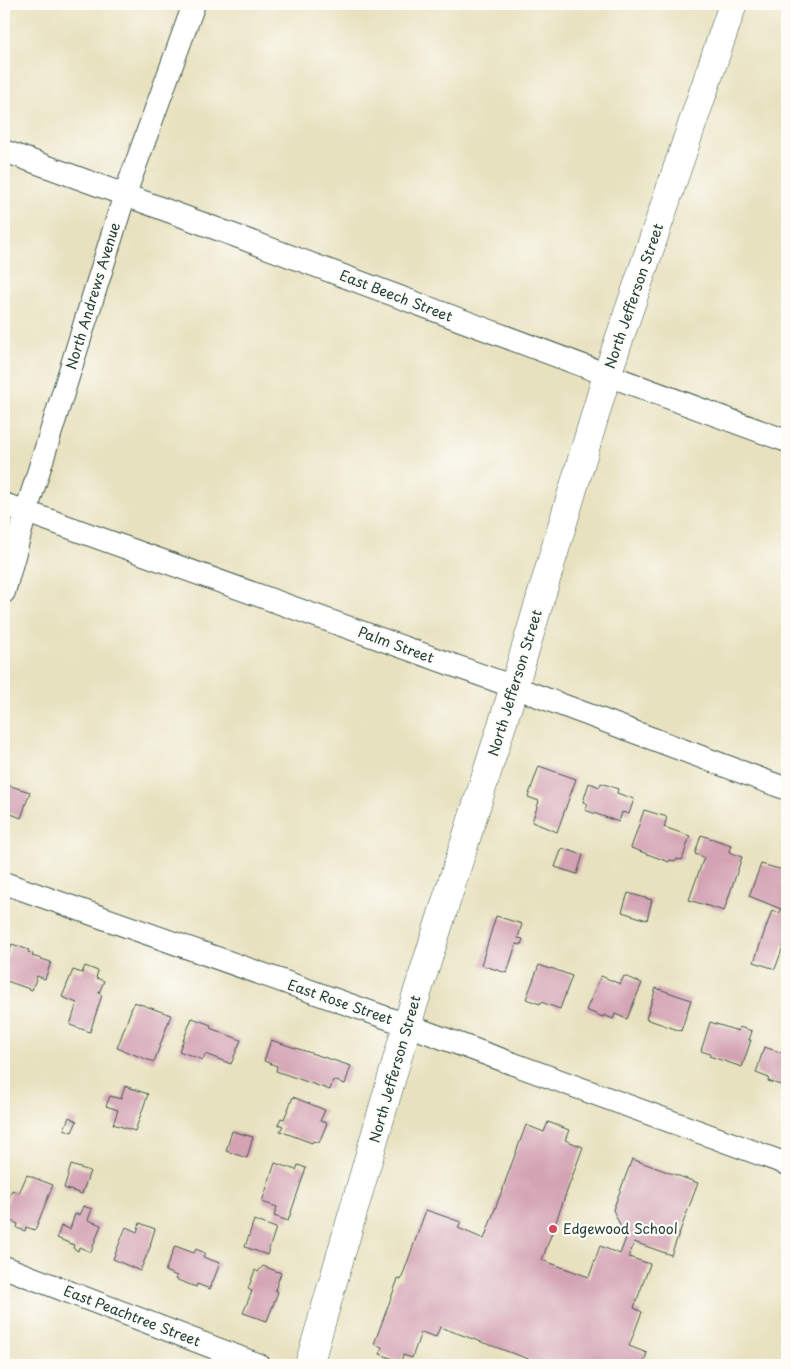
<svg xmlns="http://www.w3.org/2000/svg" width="791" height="1369" viewBox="0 0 791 1369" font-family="'Playpen Sans',sans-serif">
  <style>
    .building { fill: #d3a2b3 }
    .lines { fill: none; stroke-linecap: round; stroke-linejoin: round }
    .minor-casing { stroke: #3d5649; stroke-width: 24 }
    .tertiary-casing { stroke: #3d5649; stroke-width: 29 }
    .minor { stroke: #fff; stroke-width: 22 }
    .tertiary { stroke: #fff; stroke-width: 28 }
    .poi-dot { fill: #d1495b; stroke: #fdfcf7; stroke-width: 2 }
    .labels { text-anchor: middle; stroke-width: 4.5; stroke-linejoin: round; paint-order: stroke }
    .street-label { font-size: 14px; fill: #1f3d34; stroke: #fdfcf7 }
    .poi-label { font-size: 14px; fill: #1f3d34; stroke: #fdfcf7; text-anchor: start }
  </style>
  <rect width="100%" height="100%" fill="#fdfcf7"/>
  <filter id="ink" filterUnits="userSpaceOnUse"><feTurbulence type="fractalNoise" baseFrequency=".02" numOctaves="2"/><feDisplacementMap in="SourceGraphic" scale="10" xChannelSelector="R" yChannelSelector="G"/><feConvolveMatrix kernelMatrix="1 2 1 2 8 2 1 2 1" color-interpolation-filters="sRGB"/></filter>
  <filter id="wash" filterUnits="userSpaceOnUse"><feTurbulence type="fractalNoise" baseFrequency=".0096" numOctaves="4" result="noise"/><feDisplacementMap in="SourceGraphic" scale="20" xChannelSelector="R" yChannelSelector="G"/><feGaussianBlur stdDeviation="1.12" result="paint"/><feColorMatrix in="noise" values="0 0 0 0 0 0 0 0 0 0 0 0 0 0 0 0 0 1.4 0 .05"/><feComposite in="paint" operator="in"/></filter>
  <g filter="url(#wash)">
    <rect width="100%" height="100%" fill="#e8e1bf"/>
    <g id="blocks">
      <!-- building -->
      <path class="building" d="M539,766L576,779L557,832L532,822L539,801L528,797Z
        M589,783L600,787L601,783L618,789L617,793L634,799L629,814L622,812L619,822L585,810L588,804L583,802Z
        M4,784L30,792L21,818L6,812V814H4Z
        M644,810L667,817L664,827L690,836L682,860L677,859L676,861L670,860L669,862L631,848Z
        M701,835L731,845L729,852L742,857L724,911L689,900L704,857L695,854Z
        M562,848L583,855L577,874L555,867Z
        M761,864L787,871V936L775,969L754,962L772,910L779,913L781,909L749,896Z
        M628,893L652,900L647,920L622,912Z
        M496,916L522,924L518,938L523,939L521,945L516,944L507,973L481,965Z
        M12,944L29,950L28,952L33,954L32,956L51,962L45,979L37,976L32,990L4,980V966Z
        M539,965L550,969L551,968L572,976L560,1009L541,1002L540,1004L526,999Z
        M85,966L98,971L96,978L104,981L99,993L102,995L90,1032L70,1025L77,1003L62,997L73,970L82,973Z
        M601,976L620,984L624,976L642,983L627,1019L615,1014L613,1019L604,1015L603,1017L586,1010Z
        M656,988L691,1000L681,1031L646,1019Z
        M134,1002L171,1015L154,1062L117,1048Z
        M192,1018L211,1025L210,1028L241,1040L231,1064L205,1054L203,1060L179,1051Z
        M710,1022L738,1031L739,1027L752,1031L749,1040H751L742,1067L709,1056L710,1054L701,1051Z
        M271,1040L351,1066L345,1084L333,1080L330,1090L276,1071L277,1066L264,1061Z
        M764,1047L783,1053L785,1048L787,1049V1087L768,1081L769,1078L756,1073Z
        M125,1086L148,1094L135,1131L113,1124L118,1110L106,1106L110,1096L121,1099Z
        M293,1097L325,1110L320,1121L327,1123L319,1143L313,1141L312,1143L280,1131L283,1126L278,1124L281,1118L284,1119Z
        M69,1117L77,1121L72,1132L64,1129Z
        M548,1122L569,1130L565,1140L583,1147L542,1260L589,1277L600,1246L620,1254L626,1238L613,1210L632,1159L698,1183L671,1255L634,1242L629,1257L650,1264L634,1308L642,1312L629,1346L647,1353L643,1365H545L440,1327L436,1337L421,1332L412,1358L403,1355L401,1362L380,1354L382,1347L374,1344L398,1279L401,1280L426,1210L461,1222L458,1228L484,1239L526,1125L544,1132Z
        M232,1131L253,1137L247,1158L226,1151Z
        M275,1163L296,1170L298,1165L306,1168L288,1221L274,1216L277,1207L262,1202Z
        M71,1165L90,1171L82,1194L64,1188Z
        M27,1175L53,1185L35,1230L26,1227L25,1231L17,1228L18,1224L4,1218V1211L12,1190L19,1193Z
        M83,1206L92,1209L88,1220L101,1225L91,1252L79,1247L78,1251L73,1248L74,1245L57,1238L61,1226L70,1229L75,1214L79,1215Z
        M254,1220L276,1228L267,1255L245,1247Z
        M140,1223L155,1229L150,1245H151L140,1271L113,1259L126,1227L137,1232Z
        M175,1246L194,1253L196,1249L205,1253L203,1257L220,1263L210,1289L197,1284L196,1287L175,1279L177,1276L165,1271Z
        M263,1266L281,1273L275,1290L278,1292L267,1321L243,1313L252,1291L248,1289L255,1270L258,1272Z"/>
    </g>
  </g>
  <g filter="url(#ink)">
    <use href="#blocks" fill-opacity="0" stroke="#3d5649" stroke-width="1"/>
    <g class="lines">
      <!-- minor casing -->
      <g class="minor-casing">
        <path id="minor" d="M4,151C266,245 526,346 787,441
          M4,504L514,687L787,789
          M4,592L26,512L125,194L194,4
          M4,883L407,1025L787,1164
          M4,1267L259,1365"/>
      </g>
      <!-- tertiary casing -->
      <g class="tertiary-casing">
        <path id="tertiary" d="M309,1365L407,1025L514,687L607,375L733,4"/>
      </g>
      <!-- minor -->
      <use href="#minor" class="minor"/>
      <!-- tertiary -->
      <use href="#tertiary" class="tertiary"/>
    </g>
  </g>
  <!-- markers -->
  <circle class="poi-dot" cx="553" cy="1229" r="5"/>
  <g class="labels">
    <!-- street labels -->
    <g class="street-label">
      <text transform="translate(93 296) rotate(-73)" y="5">North Andrews Avenue</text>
      <text transform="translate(396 296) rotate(21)" y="5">East Beech Street</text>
      <text transform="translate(634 296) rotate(-71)" y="5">North Jefferson Street</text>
      <text transform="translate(396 645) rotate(20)" y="5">Palm Street</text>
      <text transform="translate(515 683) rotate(-73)" y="5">North Jefferson Street</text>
      <text transform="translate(340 1002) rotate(19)" y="5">East Rose Street</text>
      <text transform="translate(395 1069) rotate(-74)" y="5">North Jefferson Street</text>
      <text transform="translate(132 1316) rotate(21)" y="5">East Peachtree Street</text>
    </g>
    <!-- poi labels -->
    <g class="poi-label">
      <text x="563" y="1234">Edgewood School</text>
    </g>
  </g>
  <!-- margin -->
  <rect width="791" height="1369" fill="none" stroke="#fdfcf7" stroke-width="20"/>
</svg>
